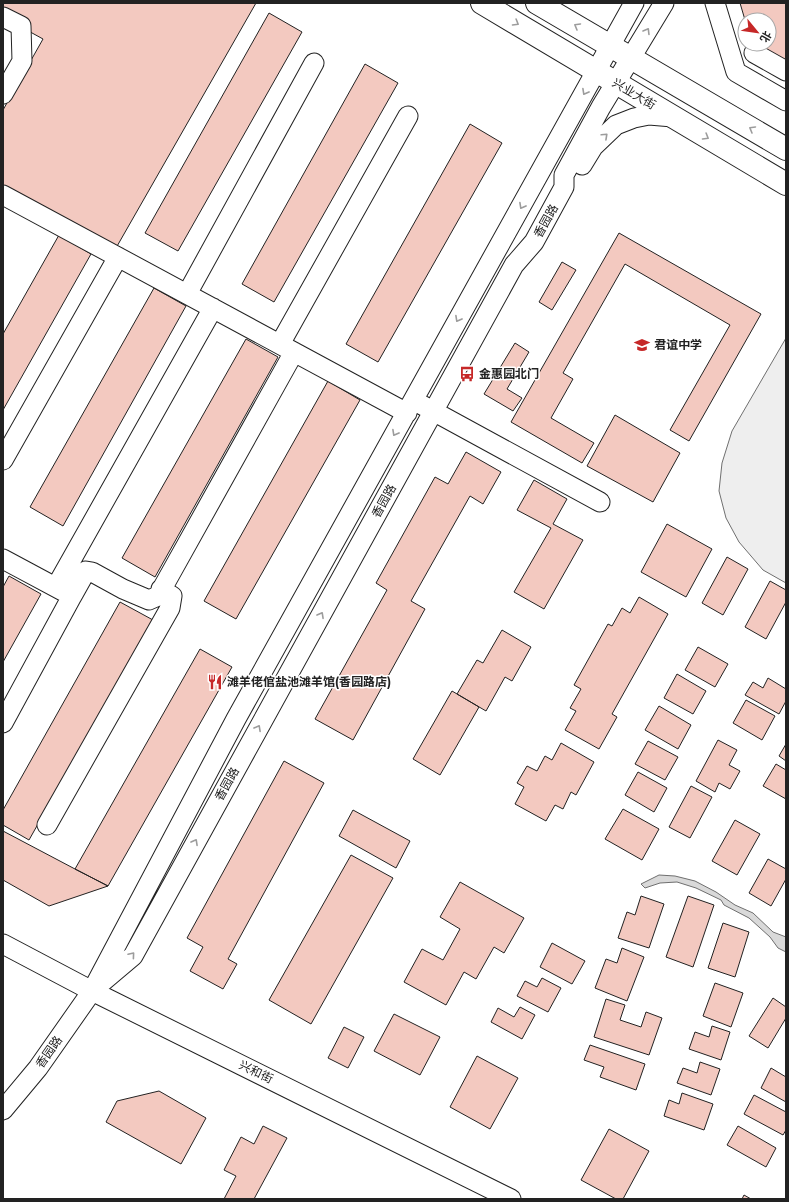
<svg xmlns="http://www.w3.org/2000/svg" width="789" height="1202" viewBox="0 0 789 1202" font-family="Jost,'Noto Sans SC',sans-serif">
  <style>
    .green { fill: #eee; stroke: #6f6f6f }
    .water { fill: #d9d9d9; stroke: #6f6f6f }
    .building { fill: #f3c9c0; stroke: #222 }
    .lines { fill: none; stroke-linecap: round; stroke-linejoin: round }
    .minor-casing { stroke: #222; stroke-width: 21 }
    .major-casing { stroke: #222; stroke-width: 24 }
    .minor { stroke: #fff; stroke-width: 19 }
    .major { stroke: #fff; stroke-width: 22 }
    .oneway { stroke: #9c9c9c }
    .labels { text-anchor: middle; stroke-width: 3; stroke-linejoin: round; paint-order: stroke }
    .street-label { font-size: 12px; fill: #222; stroke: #fff }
    .poi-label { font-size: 12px; font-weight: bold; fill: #222; stroke: #fff; text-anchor: start }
  </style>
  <rect width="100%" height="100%" fill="#fff"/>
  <!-- green -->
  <path class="green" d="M786,338V583L763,570L739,542L726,518L719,491L722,463L732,431Z"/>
  <!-- water -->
  <path class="water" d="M659,875L675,876L695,881L716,892L735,905L753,913L773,932L786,937V952L778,948L770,937L749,918L724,905L721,900L696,888L677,882L660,883L645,888L641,884Z"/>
  <!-- building -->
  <path class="building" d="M3,3H256L116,248L3,185V110L43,39L3,17Z
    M740,3H786V64L752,44H769V20H745Z
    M269,13L302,32L178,251L145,233Z
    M365,64L398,83L274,302L242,284Z
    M470,124L502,143L378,362L346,344Z
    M619,233L761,314L689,441L670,430L730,325L625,264L563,373L573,379L551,418L594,443L582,463L511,422Z
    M59,235L91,254L3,410V334Z
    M562,262L576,270L552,310L539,302Z
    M154,288L186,306L63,526L30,507Z
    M246,339L278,357L155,577L122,558Z
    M515,343L529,352L507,389L522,398L513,411L484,394Z
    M328,381L360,400L236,619L204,601Z
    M615,415L680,453L653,502L587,466Z
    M466,452L501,472L483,504L470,496L411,601L425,609L353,740L315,719L387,590L376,583L435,477L448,484Z
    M534,480L567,499L553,524L583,540L544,609L514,592L551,528L517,510Z
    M667,524L712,549L686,597L641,572Z
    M727,557L748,569L723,615L702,603Z
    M9,576L41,594L3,662V587Z
    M770,581L786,590V602L766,639L745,627Z
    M639,597L668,614L612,714L617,717L599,749L565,730L576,711L570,708L581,689L574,685L608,624L612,626L622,608L630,613Z
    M120,602L153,620L29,840L3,825V810Z
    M502,630L531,647L512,681L505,677L486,711L457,694L477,660L483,663Z
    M698,647L728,664L715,687L685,670Z
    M200,649L232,667L108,886L75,869Z
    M677,674L706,691L693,714L664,698Z
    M768,678L786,689V701L779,714L745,695L753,682L763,688Z
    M452,691L479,707L440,775L413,759Z
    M746,700L775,716L762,740L733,723Z
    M659,706L691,725L678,749L645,730Z
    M718,740L737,750L729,765L740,771L730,789L719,783L715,792L696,781Z
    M648,741L678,757L665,780L635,764Z
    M561,743L594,762L576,795L571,792L563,809L555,805L546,821L515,804L524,787L517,783L527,766L537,771L545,756L552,760Z
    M786,744V761L779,756Z
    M284,761L324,783L228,959L237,964L223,989L190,971L203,947L187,938Z
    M776,764L786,770V799L763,786Z
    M638,772L667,788L654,812L625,795Z
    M691,786L712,797L690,838L669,827Z
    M623,809L659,829L642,860L605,839Z
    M353,810L410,841L396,868L339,836Z
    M735,820L760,834L737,875L712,861Z
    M3,831L75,869L108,886L49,906L3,880Z
    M351,855L393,878L311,1024L269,1000Z
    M768,859L786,869V879L771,906L749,893Z
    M460,882L524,918L504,953L494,947L476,979L464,972L446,1005L404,982L422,949L443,960L460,929L440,917Z
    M641,896L664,904L649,948L618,938L627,912L635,915Z
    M688,896L714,905L693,967L666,957Z
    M723,923L749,932L735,977L708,968Z
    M552,943L585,961L572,984L540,967Z
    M622,948L644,957L627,1001L595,988L606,959L617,963Z
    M542,978L561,988L548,1012L517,996L525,981L537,987Z
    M715,983L743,993L731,1027L703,1016Z
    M773,998L786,1007V1018L768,1048L749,1036Z
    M606,999L625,1005L620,1020L641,1027L646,1012L662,1018L649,1055L594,1037Z
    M520,1007L535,1015L522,1039L491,1022L498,1008L514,1017Z
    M394,1014L440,1037L420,1075L374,1051Z
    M712,1026L730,1032L721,1060L689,1049L695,1032L709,1037Z
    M344,1027L364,1037L348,1068L328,1058Z
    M590,1045L645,1064L636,1090L600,1077L604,1067L584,1060Z
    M477,1056L518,1078L490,1129L450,1107Z
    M700,1062L720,1069L711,1095L677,1083L683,1068L697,1073Z
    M771,1068L786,1077V1102L761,1088Z
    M159,1091L206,1118L181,1164L106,1122L117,1101Z
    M682,1093L713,1104L704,1130L664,1116L669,1100L679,1104Z
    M754,1095L786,1112V1130L783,1135L744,1114Z
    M263,1126L287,1138L254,1199H224L236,1176L224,1170L241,1137L254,1144Z
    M738,1126L776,1148L766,1167L727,1145Z
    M609,1129L649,1151L623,1199H616L581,1180Z
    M744,1195L751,1199H742Z"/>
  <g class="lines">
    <!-- minor casing -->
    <g class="minor-casing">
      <path id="minor" d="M715,3L736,72L786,101
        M3,17L21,26L22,61L3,94
        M754,53L786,71
        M582,165L593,147L616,125L634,118L649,115L673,117
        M3,195L407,413
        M187,294L314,63
        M280,344L408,116
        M422,405L600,502
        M3,460L118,257
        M3,559L72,596L3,723
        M56,587L213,308
        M72,596L86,571L92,572L123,589L149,600L158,596L294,352
        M47,825L170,608L172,596L161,589
        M3,944L92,991L511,1199
        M101,983L133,956L514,265L534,242L564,187V175L601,107L664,3
        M3,1110L38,1068L92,991L236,719L634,3"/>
    </g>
    <!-- major casing -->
    <g class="major-casing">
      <path id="major" d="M482,3L786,184
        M537,3L786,149"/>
    </g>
    <!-- minor -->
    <use href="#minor" class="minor"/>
    <!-- major -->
    <use href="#major" class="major"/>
  </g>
  <!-- one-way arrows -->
  <defs><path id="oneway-chevron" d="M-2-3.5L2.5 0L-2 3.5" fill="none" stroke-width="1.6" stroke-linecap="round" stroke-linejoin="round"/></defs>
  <g class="oneway">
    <use href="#oneway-chevron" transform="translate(516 23) rotate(31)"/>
    <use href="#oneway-chevron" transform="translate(577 26) rotate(-150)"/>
    <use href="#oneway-chevron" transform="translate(647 31) rotate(-59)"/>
    <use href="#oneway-chevron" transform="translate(585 92) rotate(119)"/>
    <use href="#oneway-chevron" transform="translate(752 129) rotate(-150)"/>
    <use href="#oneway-chevron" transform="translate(605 136) rotate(-43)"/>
    <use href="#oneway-chevron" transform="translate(706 137) rotate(31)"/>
    <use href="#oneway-chevron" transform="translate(522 206) rotate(119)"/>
    <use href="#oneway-chevron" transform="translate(458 319) rotate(119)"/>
    <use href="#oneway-chevron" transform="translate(395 433) rotate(119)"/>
    <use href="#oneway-chevron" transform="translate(321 615) rotate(-61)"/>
    <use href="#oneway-chevron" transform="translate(258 728) rotate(-61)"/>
    <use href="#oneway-chevron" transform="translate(195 842) rotate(-61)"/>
    <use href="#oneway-chevron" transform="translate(132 955) rotate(-50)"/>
  </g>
  <!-- icons -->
  <defs>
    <g id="school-bare" transform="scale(1.2)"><path d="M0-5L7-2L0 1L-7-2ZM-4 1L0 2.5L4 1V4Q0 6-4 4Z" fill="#c62828" stroke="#fff" stroke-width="2.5" paint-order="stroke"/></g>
    <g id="bus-bare" transform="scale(1.2)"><path d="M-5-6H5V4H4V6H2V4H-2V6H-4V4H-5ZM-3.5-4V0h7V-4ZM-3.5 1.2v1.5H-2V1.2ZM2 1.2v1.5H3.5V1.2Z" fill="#c62828" stroke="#fff" stroke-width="2.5" paint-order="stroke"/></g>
    <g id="restaurant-bare" transform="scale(1.2)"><path d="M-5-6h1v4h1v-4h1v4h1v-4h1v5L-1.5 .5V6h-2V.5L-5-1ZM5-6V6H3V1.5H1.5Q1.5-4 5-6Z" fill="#c62828" stroke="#fff" stroke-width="2.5" paint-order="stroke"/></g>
  </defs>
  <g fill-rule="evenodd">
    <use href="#school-bare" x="642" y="345"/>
    <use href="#bus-bare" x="467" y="374"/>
    <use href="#restaurant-bare" x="215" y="682"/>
  </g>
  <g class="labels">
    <!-- street labels -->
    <g class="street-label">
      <text transform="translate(634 94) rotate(31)" y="4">兴业大街</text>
      <text transform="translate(546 221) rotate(-61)" y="4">香园路</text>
      <text transform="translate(384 501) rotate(-61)" y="4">香园路</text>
      <text transform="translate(227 784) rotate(-61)" y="4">香园路</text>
      <text transform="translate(49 1052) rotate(-55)" y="4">香园路</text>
      <text transform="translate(256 1072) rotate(26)" y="4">兴和街</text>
    </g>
    <!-- poi labels -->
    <g class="poi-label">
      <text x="654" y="349">君谊中学</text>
      <text x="479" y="378">金惠园北门</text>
      <text x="227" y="686">滩羊佬倌盐池滩羊馆(香园路店)</text>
    </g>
  </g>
  <!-- border -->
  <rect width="789" height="1202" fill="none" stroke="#222222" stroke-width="8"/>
  <!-- north arrow -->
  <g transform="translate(757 32) rotate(119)"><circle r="19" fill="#ffffff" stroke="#a7a7a7"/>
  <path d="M0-3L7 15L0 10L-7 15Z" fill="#c62828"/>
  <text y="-6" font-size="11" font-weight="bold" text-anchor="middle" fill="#222222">北</text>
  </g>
</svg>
